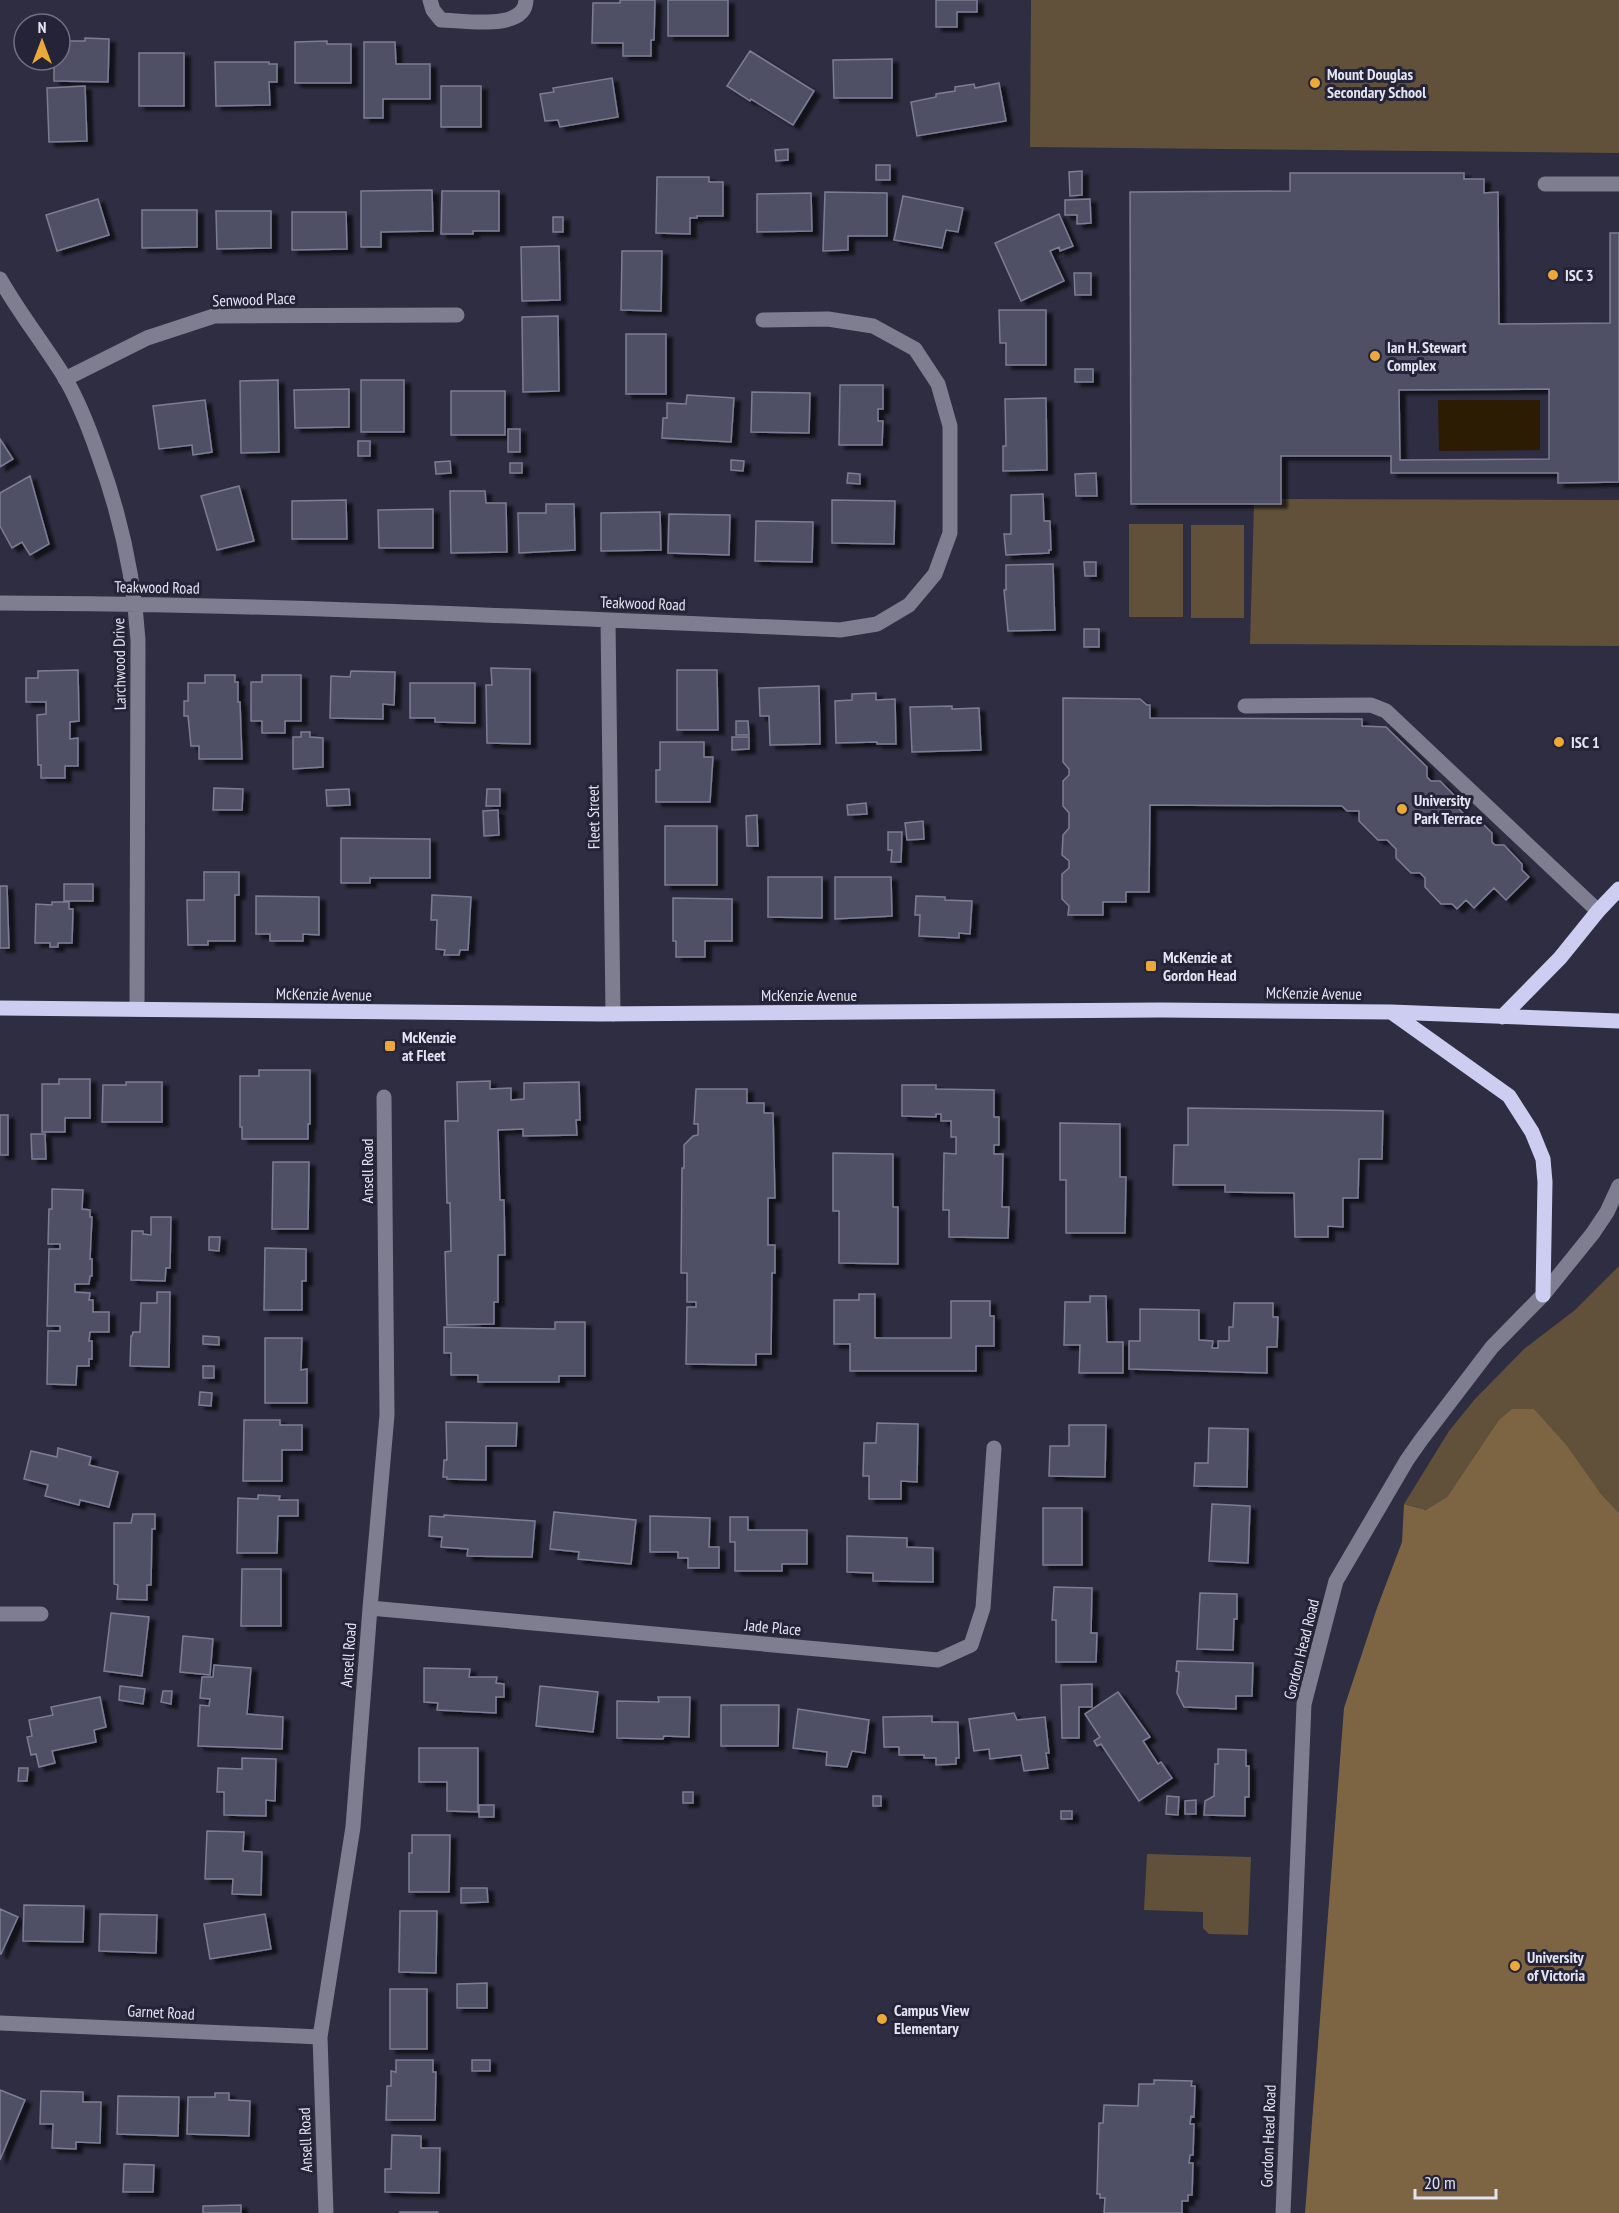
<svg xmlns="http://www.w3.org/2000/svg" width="1619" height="2213" viewBox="0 0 1619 2213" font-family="'PT Sans Narrow',sans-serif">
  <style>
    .green { fill: #61513a }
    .forest { fill: #7d6543 }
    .water { fill: #2c1c03 }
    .building { fill: #505066; stroke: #7c7c94; stroke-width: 1.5; fill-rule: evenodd; filter: url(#shadow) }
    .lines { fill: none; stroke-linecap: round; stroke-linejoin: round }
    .minor { stroke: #7e7e90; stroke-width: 15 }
    .major { stroke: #cdcdf1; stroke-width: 15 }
    .poi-dot { fill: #eba93a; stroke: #242337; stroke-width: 2 }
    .labels { text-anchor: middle; stroke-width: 6; stroke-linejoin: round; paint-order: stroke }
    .poi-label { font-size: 16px; font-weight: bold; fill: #e3e4f1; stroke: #242337; text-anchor: start }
    .street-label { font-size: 16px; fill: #e3e4f1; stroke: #242337 }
  </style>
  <defs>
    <filter id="shadow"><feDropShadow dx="6" dy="4" stdDeviation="1.5" flood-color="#0009"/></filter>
  </defs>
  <rect width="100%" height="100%" fill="#2e2d41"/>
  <!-- green -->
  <path class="green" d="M1031,0H1619V153L1030,147Z
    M1281,499L1619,500V646L1250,644L1254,504H1281Z
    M1129,524H1183V617H1129Z
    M1191,525H1244V618H1191Z
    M1619,1266V1513L1601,1494L1534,1409L1498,1421L1447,1497L1427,1510L1404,1504L1449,1431L1475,1399L1524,1349L1575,1310Z
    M1147,1854L1251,1857L1248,1935L1209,1934L1203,1928V1912L1144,1910Z"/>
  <!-- forest -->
  <path class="forest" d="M1512,1409H1534L1567,1446L1601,1494L1619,1513V2213H1305L1344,1708L1377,1608L1402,1542L1404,1504L1426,1510L1447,1497L1498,1421Z"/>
  <!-- water -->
  <path class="water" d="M1438,400H1540V450L1439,451Z"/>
  <!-- building -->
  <path class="building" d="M620,0H655L654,40H651V56H623V43H592L593,3H620Z
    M668,0H728V36H668Z
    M936,0H977V12H957V27H936Z
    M85,38L109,39L108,82L54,81V60H60V41H85Z
    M327,41V44H351V83H295V42Z
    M364,42H395L396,64H430V99H383V118H364Z
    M750,51L814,91L793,125L751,99L750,101L727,86Z
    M139,53H184V106H139Z
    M892,59V98H834L833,60Z
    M215,62H269V64H277V82H269L270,105L216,106Z
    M612,78L618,117L560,127L558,120L545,121L540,94L554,92L553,88Z
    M999,83L1006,121L917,136L911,102L936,97V94L955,91V87L974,84L975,88Z
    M85,86L87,141L49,142L47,88Z
    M441,86H481V127H441Z
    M788,149V160L776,161L775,150Z
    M876,165H890V180H876Z
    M1082,171V195L1070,196L1069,172Z
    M1290,173H1464V179H1484V193L1498,192L1499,324L1610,323V233H1619V482L1558,483V473H1391V456H1281V504H1131L1130,192L1290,191ZM1549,389V459L1400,460L1399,390Z
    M657,177H709V182H723V216H697V218H690V234L656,233Z
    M432,190L433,231L381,232V247H361V191Z
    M442,191H499V231H473V234H441Z
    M825,192L887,193V236H848V250L823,251Z
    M811,193L812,231L757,232V194Z
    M903,196L963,208L958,232L946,230L942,248L894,240Z
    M98,199L109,235L57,251L46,215Z
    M1090,199L1091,223L1077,224V215H1065V200Z
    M142,210H197V247L142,248Z
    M216,211H271V248L217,249Z
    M292,212H346L347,249L292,250Z
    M1059,214L1073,246L1060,251L1059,247L1050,251L1064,281L1021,301L995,243Z
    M553,217H563V232H553Z
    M559,246L560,300L522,301L521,247Z
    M622,251H662L661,311L621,310Z
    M1074,273H1091V295H1075Z
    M999,310H1046V365H1006V343H1000Z
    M558,316L559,391L523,392L522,317Z
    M626,334H666V394H626Z
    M1075,369H1093V382H1075Z
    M278,380L279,452L241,453L240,381Z
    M361,380H404V432H361Z
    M840,385H883V409H878V421H883L882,445H839Z
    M349,389V427L295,428L294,390Z
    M451,391H505V435H451Z
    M752,392L810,393L809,433L751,432Z
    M687,395L734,398L731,442L662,438L663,418H667V403L686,404Z
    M1046,398L1047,470L1003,471V446H1006L1005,399Z
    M205,400L212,452L193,455L192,445L159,449L153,406Z
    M508,429H520V452H508Z
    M0,439L13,459L0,467Z
    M358,441H370V456H358Z
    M731,460L744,461L743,471L731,470Z
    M450,461L451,473L436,474L435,462Z
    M510,463H522V473H510Z
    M848,473L860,474V484L847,483Z
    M1096,473L1097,496H1076L1075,474Z
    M30,476L49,544L30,555L22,542L12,548L0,526V493Z
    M239,486L254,541L217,550L201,496Z
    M450,491H485L486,503H506L507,552L451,553Z
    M1043,494L1044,521H1050L1051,550H1049V553L1006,555L1004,534H1011V495Z
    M346,500L347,539H292V501Z
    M832,500L895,501L894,544L832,543Z
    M546,504H574L575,550L519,553L518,513H546Z
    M433,509V548H379L378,510Z
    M660,512L661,550L601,551V513Z
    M669,514L730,515L729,555L668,553Z
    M756,521L813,522L812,562L755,561Z
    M1084,562H1096V576H1085Z
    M1053,564L1055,630L1008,631L1004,590H1006V565Z
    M1084,629H1099V647H1084Z
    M491,668L530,669V744L487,743L486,685H492Z
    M78,670L79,721L70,722V739L78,738V766H65V778H41V765H38L37,715L46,714V702H26V678H38V671Z
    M677,670H717L718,730H677Z
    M351,671L395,672L394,705L383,704V719L330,718L331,676L350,677Z
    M205,675H235V682H238V702H240L242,759H199V746H191L188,716H184V701H188V683H205Z
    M262,675H301V721H285V733H262V721H251V682H262Z
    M410,683H475V723L435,722V718H410Z
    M819,686L820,744L770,745L769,716H760L759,688Z
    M876,693V700L895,699L896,744H877V742L836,743L835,701L852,700V694Z
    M1063,698L1140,699L1147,705H1150V718L1362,719V726L1386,727L1427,767V777L1431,781H1440L1456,797V806L1466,816H1475L1492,833V842L1495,845H1504L1522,864V870L1529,877L1506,900L1494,888L1474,908L1466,900L1457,909L1452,904H1441L1425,887V878L1420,873H1411L1396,858V849L1387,840H1378L1359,821V811H1347L1342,806L1150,805L1149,892H1126V902H1103V915H1068L1069,906L1062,899V874L1069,868V861L1062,855L1063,835L1069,828V813L1063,806V781L1069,775V769L1063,762Z
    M952,706V709L979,708L981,750L912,752L910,707Z
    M736,721H748L749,735H736Z
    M301,732H310V737L323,738V767L293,769V737H301Z
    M732,737H749V749L732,750Z
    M660,742H704V757H713L710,802H656V770H660Z
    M214,788L243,789L242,810H213Z
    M349,789L350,805L327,806L326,790Z
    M487,789H500V806H486Z
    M866,803L867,814L848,815L847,805Z
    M498,810L499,835L484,836L483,811Z
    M757,815L758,846H747L746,816Z
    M923,821L924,839L907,840L905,823Z
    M665,826H717V885H665Z
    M888,832H902L901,862H891L892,850H888Z
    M341,838L430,839V878H370V883H341Z
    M204,872H239V895H235V941H208V945H188L187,900H204Z
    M768,877H822V918L768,917Z
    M835,877H891L892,916L835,919Z
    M64,884H93V901H64Z
    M0,886H7L9,948H0Z
    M432,895L471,897L468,950H460L459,955H444L445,950L436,949L437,920H431Z
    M256,896L319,897V935L303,934V941H270V934H256Z
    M916,896L945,897V900L972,901L970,934L959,933V938L919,936L920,915H915Z
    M673,898L732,899V941H705V957H676V941H673Z
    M52,902H69V909H73L72,943H58V947H50V943H35L36,904L52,905Z
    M259,1070H310V1124H308V1139H242V1127H240V1076H259Z
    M59,1079H90V1118H65V1132H42V1084H59Z
    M490,1081V1089L511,1088V1100L524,1099V1083L579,1082L580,1120H576L577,1135L523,1136V1129L498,1130L500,1200H504L505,1255H498V1302H494V1324L447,1325L445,1252L451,1251L450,1203H447L445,1121H458L457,1082Z
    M126,1082H162V1122H102L103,1085H126Z
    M902,1085H936V1089L994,1090V1117H999V1145H994V1154H1003L1002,1207H1009L1008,1238L949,1237V1210H943L944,1153L956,1154V1137H951V1121H941V1114H936V1117L902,1116Z
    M696,1089H747V1103H764V1113H773L775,1198H768V1245H775V1273H772L771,1354H756V1365L686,1364L687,1307H696V1302H687V1273H681L682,1168H684V1145L693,1136L698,1135V1124H694Z
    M1188,1108L1383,1111L1382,1159H1359L1358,1198H1343V1227L1328,1226V1237H1295L1294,1193L1225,1192V1185H1173L1174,1145H1188Z
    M0,1115H8V1155H0Z
    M1060,1123L1120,1124V1177H1126L1125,1233H1066V1180H1060Z
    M31,1134H45L46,1159H32Z
    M833,1153L893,1154V1207H898V1264L839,1263V1211H833Z
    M273,1162H309L308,1229H272Z
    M52,1189L83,1190L82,1209L90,1210V1217H92L90,1259H92V1276H90L89,1284H75V1292L90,1293L89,1300H93V1312H109V1332H90L89,1341H92V1359H89V1366H77L76,1385L47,1384L48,1331H60V1326H47L49,1249H60V1244H48L49,1209H52Z
    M151,1217H171L170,1268H166L165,1281L131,1280L132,1231H143V1234L151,1235Z
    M209,1237H220L219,1251L209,1250Z
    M265,1248L306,1249V1281H302V1310H264Z
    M157,1292H170L169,1367L130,1366L131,1336H132L133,1332H140L141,1303H157Z
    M859,1294H875V1338H951V1301H990V1316H994V1346H976V1371H850V1344H834V1300H859Z
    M1090,1296H1106L1107,1342H1123V1373H1079L1080,1345H1064L1065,1302H1090Z
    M1234,1303H1273V1317H1278L1277,1347H1267V1373L1129,1369V1341H1140V1309L1199,1310V1340L1213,1341L1212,1348H1218V1341H1229V1327H1233Z
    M555,1322H585V1376H559V1382H478V1375H451V1353H444V1327L555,1329Z
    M203,1336L219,1337V1345L203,1344Z
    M265,1338H302L301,1370L307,1369V1403H265Z
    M203,1366H214V1378H203Z
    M200,1392L212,1393L211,1406L199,1405Z
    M244,1420H280V1425H302V1450H282V1481H243Z
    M446,1422L517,1423L516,1446H486V1480L447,1479V1477H443L444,1460H447Z
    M877,1423L918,1424L917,1482L901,1481V1499H869V1476H863L864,1443H876Z
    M1069,1425H1106L1105,1477L1049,1476L1050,1446H1069Z
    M1209,1428L1248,1429L1247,1487L1194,1486L1195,1463H1208Z
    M58,1448L91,1457L89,1465L118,1472L109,1507L80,1500L79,1505L45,1496L48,1485L24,1479L31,1451L57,1457Z
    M258,1495L280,1496L279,1500H298V1516H278L277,1553H237L238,1498L258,1499Z
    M1212,1504L1250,1506L1248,1563L1209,1561Z
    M1043,1508H1082V1565H1043Z
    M554,1512L636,1520L631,1564L578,1559L579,1552L550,1549Z
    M133,1514H155V1529H152L151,1585H147V1600L117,1599L118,1585L114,1584V1523H131Z
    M444,1515L535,1521L532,1557L467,1556L468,1549L441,1547L442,1537L429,1536L430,1516L444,1517Z
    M650,1516L710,1518L709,1547H719V1568H688V1558H678V1552H650Z
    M730,1517H748V1530H807V1564H782V1571H735V1542H730Z
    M847,1536L907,1538V1547L933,1548V1582L873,1581V1573L847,1572Z
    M242,1569H281V1626H241Z
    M1054,1587L1092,1588L1091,1633H1097L1096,1662H1056V1620H1052Z
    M1200,1593L1237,1594V1619H1234L1233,1650L1197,1649Z
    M111,1613L149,1617L142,1676L104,1671Z
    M183,1636L213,1639L210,1675L180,1672Z
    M1177,1661L1253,1663L1252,1696H1236V1709L1184,1707L1177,1693L1179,1672L1176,1671Z
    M214,1665L251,1668L247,1714L283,1717L282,1749L198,1746L200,1705L209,1706L210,1699L200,1698L202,1677H213Z
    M424,1668L470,1669L469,1677H497L496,1683L504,1684V1697H496V1713L437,1710L438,1703L424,1702Z
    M1092,1684V1707H1079V1738H1062L1061,1685Z
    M120,1686L145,1689L143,1704L119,1700Z
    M540,1686L598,1692L593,1732L536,1726Z
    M163,1691H172L171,1704L161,1702Z
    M1118,1692L1150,1737L1143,1741L1158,1764L1161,1762L1172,1778L1139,1801L1101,1744L1097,1746L1094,1741L1100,1737L1085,1714Z
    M100,1697L106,1727L94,1730L96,1742L52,1751L55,1763L39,1767L36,1754L31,1755L27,1737L32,1736L29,1720L53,1715L51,1707Z
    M658,1697H690L689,1737L664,1736L663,1739L617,1738V1701L659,1702Z
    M721,1705H779L778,1746H721Z
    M798,1709L869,1720L865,1753L852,1751L847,1767L826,1765L827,1752L793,1748Z
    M1014,1713L1017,1720L1045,1717L1049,1753H1046L1048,1768L1024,1771L1021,1755L990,1759L989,1749L974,1751L969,1719Z
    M932,1716V1722H958L959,1758H956V1764L936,1765V1758H924V1755H899V1747H884L883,1717Z
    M419,1748H478V1812L447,1811V1782H419Z
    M1218,1749L1246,1750V1766H1249V1797H1245V1816L1204,1815L1205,1801L1214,1796L1215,1764H1218Z
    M242,1758L276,1759L275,1801L266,1800V1816L224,1815V1792H217L218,1768L242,1769Z
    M19,1768H28L27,1781H18Z
    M683,1792H693V1803H683Z
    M873,1796H881V1806H873Z
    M1167,1796L1179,1797L1178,1815L1166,1814Z
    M1196,1800V1814H1185V1801Z
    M479,1805H494V1817H479Z
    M1061,1811H1072V1819H1061Z
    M207,1831L244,1832L243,1851L262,1852L261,1895L232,1894L233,1879H205Z
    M412,1835H450L449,1892H409V1853H412Z
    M461,1888H487L488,1902L461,1903Z
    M24,1905L84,1906L83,1942L23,1941Z
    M0,1909L18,1917L1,1954H0Z
    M400,1911H437L436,1973L399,1972Z
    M100,1914L157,1915L156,1953L99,1951Z
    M265,1914L271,1949L210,1959L204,1924Z
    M487,1983V2008H457V1984Z
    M390,1989H427V2049H390Z
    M396,2060H433V2072H436L435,2120H386L387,2086H391V2071L396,2072Z
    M472,2060H490V2071H472Z
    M1154,2080L1192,2081L1191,2086H1195L1194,2117L1191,2116L1190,2124H1194L1193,2155H1190L1189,2163H1193L1192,2195H1188V2201H1182V2213H1104L1105,2198H1100V2194H1097L1099,2123H1103L1104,2105L1138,2106L1139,2084H1154Z
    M0,2090L25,2100L0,2160Z
    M41,2091L83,2092V2102H101L100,2143L76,2142V2149L52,2148L53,2124H40Z
    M215,2093H229V2100L250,2101L249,2136L187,2134L188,2097H215Z
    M118,2096L179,2097L178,2136L117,2134Z
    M392,2135L421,2136V2148H440L439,2193L385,2192V2169H391Z
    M124,2164L154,2165L153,2192H123Z
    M241,2205V2213H203V2206Z
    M400,2212H438V2213H400Z"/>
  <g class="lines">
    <!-- minor -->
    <path class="minor" d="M430,0L433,10L441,20C462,20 525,32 526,0
      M1545,184H1619
      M0,279C20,314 44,344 65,378C79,402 89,428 98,454C120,514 134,576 138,640L137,1009
      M65,379L147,338L214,316L457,315
      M0,603C280,604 560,618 840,630L877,624L909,605L935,574L950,533V426L938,384L915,349L873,326L828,319L763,320
      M608,620L613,1014
      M1245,706L1371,705L1386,711L1598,911
      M370,1608L938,1660L971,1645L983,1608L994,1448
      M0,1614H41
      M0,2023L320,2037
      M326,2213L320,2037L353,1827L370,1608L387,1415L384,1097
      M1283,2213L1304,1704L1336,1581L1407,1460L1421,1440L1492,1347L1543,1295L1593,1233L1607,1212L1619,1186"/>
    <!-- major -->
    <path class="major" d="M0,1008L601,1014L1161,1010L1391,1012L1619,1021
      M1391,1012L1509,1096L1532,1132L1543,1159L1545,1182L1543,1295
      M1502,1017L1560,958L1598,911L1619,889"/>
  </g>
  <!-- markers -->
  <g class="poi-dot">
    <circle cx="1315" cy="83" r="6"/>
    <circle cx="1553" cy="275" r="6"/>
    <circle cx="1375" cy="356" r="6"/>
    <circle cx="1559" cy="742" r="6"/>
    <circle cx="1402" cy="809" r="6"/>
    <rect x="1145" y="960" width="12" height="12" rx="3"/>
    <rect x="384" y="1040" width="12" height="12" rx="3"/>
    <circle cx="1515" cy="1966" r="6"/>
    <circle cx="882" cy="2019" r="6"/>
  </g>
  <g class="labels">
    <!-- poi labels -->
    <g class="poi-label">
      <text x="1327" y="80">Mount Douglas<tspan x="1327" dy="18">Secondary School</tspan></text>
      <text x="1565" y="281">ISC 3</text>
      <text x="1387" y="353">Ian H. Stewart<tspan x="1387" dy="18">Complex</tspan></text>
      <text x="1571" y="748">ISC 1</text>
      <text x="1414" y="806">University<tspan x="1414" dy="18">Park Terrace</tspan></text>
      <text x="1163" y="963">McKenzie at<tspan x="1163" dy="18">Gordon Head</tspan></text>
      <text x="402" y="1043">McKenzie<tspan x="402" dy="18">at Fleet</tspan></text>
      <text x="1527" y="1963">University<tspan x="1527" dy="18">of Victoria</tspan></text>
      <text x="894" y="2016">Campus View<tspan x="894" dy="18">Elementary</tspan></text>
    </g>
    <!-- street labels -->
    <g class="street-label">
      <text transform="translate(254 299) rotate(-2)" y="6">Senwood Place</text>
      <text transform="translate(157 587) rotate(1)" y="6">Teakwood Road</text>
      <text transform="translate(643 603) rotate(2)" y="6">Teakwood Road</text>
      <text transform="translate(119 664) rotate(-91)" y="6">Larchwood Drive</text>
      <text transform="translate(593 817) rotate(-91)" y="6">Fleet Street</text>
      <text transform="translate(1314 993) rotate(1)" y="6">McKenzie Avenue</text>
      <text transform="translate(324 994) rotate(1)" y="6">McKenzie Avenue</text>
      <text x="809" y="1001">McKenzie Avenue</text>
      <text transform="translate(367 1171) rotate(-90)" y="6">Ansell Road</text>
      <text transform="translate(773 1627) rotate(5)" y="6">Jade Place</text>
      <text transform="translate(1301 1649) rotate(-76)" y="6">Gordon Head Road</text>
      <text transform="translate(348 1655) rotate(-86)" y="6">Ansell Road</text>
      <text transform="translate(161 2012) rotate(3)" y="6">Garnet Road</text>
      <text transform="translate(1268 2136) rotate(-88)" y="6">Gordon Head Road</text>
      <text transform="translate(305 2140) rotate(-92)" y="6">Ansell Road</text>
    </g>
  </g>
  <!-- north arrow -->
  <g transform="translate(42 42)"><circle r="28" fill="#242337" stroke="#707081" stroke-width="1.5"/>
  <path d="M0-4.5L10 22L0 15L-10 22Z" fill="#eba93a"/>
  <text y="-9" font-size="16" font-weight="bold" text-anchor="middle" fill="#e3e4f1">N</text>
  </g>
  <!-- scale -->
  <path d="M1415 2189v9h81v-9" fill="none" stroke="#e3e4f1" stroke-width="3"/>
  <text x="1424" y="2189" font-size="18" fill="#e3e4f1" stroke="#242337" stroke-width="4.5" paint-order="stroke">20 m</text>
</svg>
